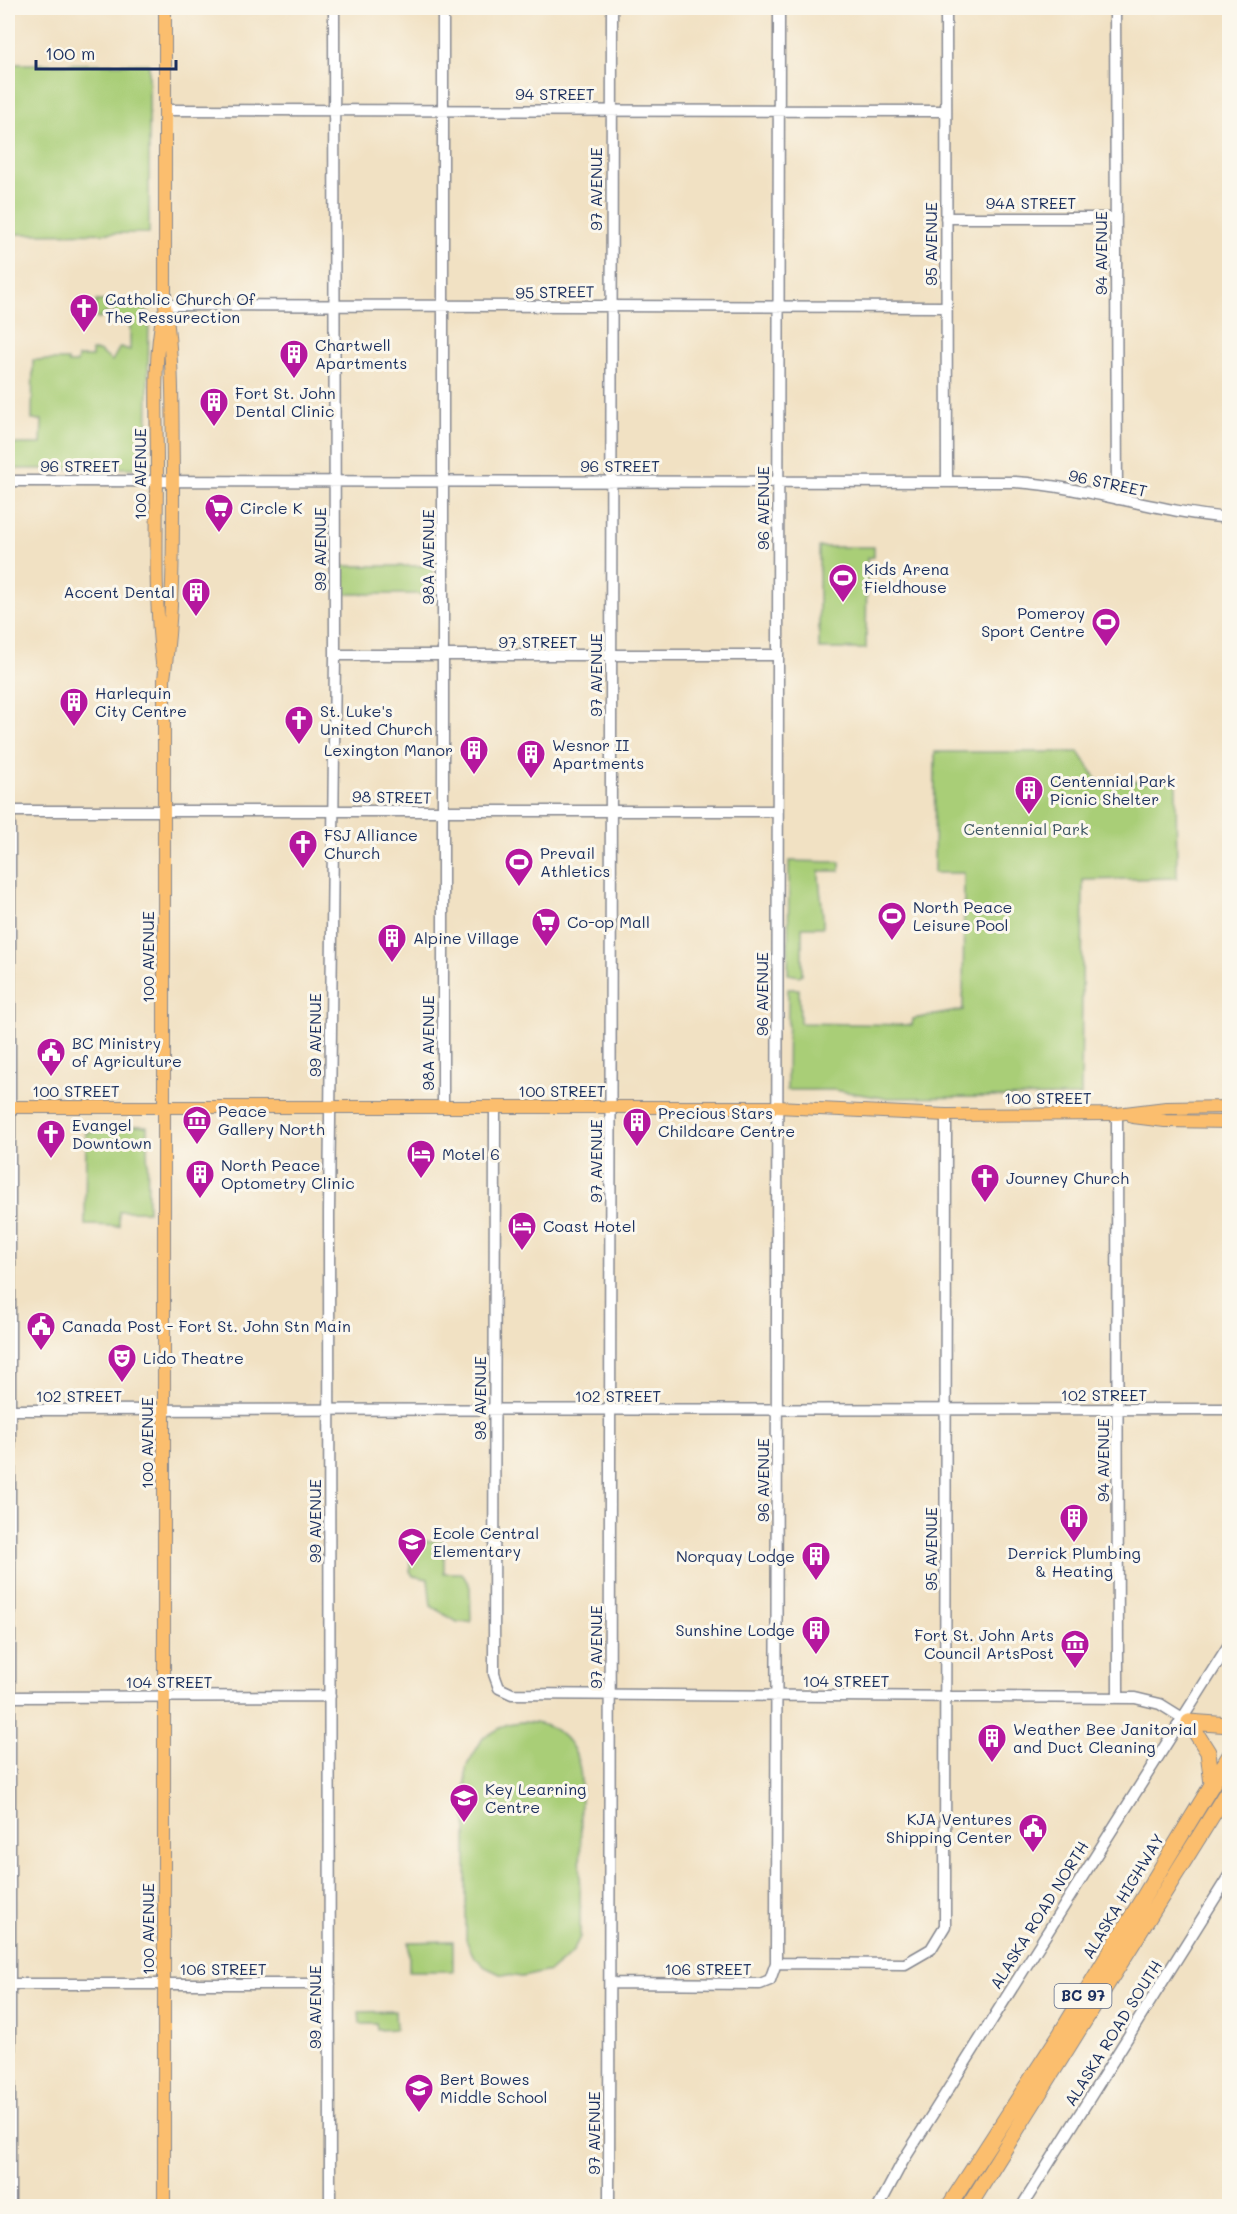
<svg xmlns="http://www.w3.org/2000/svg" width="1237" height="2214" viewBox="0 0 1237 2214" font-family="Mali,sans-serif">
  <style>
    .green { fill: #a9ce77; stroke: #627e6a; stroke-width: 1.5 }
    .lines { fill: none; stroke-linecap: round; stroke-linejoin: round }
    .minor-casing { stroke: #868890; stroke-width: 13 }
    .major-casing { stroke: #868890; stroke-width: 14 }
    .highway-casing { stroke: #868890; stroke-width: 17 }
    .minor { stroke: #fff; stroke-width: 10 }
    .major { stroke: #fbbe6e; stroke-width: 12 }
    .highway { stroke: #fbbe6e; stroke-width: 15 }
    .labels { text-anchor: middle; stroke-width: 6; stroke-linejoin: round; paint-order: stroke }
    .shield { fill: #fbf7ec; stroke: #5e6b89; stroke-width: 1.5 }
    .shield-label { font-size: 15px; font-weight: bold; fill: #1b2f5e }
    .street-label { font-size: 16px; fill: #1b2f5e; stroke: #fbf7ec }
    .poi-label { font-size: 16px; fill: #1b2f5e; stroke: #fbf7ec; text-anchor: start }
    .park-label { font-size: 16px; fill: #3e5764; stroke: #fbf7ec }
  </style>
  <rect width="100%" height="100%" fill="#fbf7ec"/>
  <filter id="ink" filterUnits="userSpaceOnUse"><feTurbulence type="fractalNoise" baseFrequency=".0167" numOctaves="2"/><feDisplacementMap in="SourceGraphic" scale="12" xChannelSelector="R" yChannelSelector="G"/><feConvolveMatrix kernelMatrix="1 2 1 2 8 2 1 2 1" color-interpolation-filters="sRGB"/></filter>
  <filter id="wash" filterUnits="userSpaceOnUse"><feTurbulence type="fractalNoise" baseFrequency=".008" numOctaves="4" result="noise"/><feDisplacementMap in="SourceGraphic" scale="24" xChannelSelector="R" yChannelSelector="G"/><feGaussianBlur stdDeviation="1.35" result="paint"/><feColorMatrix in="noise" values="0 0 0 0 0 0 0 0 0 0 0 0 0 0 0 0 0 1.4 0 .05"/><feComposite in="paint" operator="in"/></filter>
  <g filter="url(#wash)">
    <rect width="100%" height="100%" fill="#f1e1c3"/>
    <!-- green -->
    <path class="green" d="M9,64H149V233L9,234Z
      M96,301H129L149,312L147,464L141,468L8,469V444H41L42,420H32L33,360H68V363H77L78,357H92V351H99L112,361L120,347L130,350V321L120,323L112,309L98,319L95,316Z
      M819,547H874V557L867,558L866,649H819Z
      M341,566H432V594H341Z
      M935,752H1079L1098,781L1176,782L1177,878L1083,880L1081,1096L884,1098L834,1090H787L788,989H799L800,1023L912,1025L913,1019L963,1010L964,873H934Z
      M789,861L840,862V871H819C819,892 824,908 823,927H802V974L799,976L788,974Z
      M94,1126H147L148,1211H119V1226L85,1225L86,1132H94Z
      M410,1541H444V1573H462L470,1587L471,1622H457L431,1606L428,1579L413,1576L410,1571Z
      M521,1722C559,1722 579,1743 581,1780L580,1937L572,1953L550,1971L522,1977L500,1974L485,1967L473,1955L466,1940V1767L483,1738L507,1724Z
      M453,1941V1971H409V1942Z
      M395,2011L396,2029L377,2030L376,2024H360L359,2012Z"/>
  </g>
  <g filter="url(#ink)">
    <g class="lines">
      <!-- minor casing -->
      <g class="minor-casing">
        <path id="minor" d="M946,8L947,481
          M1115,8L1117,499
          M165,110L945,111
          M946,218H1116
          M165,305L946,307
          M8,481L1015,482C1088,487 1157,512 1230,518
          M335,655H777
          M8,800L10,826V2206
          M8,811H777
          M443,1107V8
          M495,1108L494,1674L499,1688L512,1694L1135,1698L1160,1704L1189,1722
          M1117,1114L1118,1698
          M8,1410L1230,1409
          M8,1697L330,1696
          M776,1963L905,1964L931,1949L945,1926L946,1115
          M610,1983L760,1984L770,1980L776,1963L779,8
          M8,1984H330
          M330,2206L329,1212L335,655L334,8
          M609,2206L612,8
          M879,2206L903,2161L1230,1643
          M1022,2206L1230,1874"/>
      </g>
      <!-- major casing -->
      <g class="major-casing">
        <path id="major" d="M162,663C154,597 157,530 157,463C157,413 153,362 163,313
          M8,1107H777L946,1115L1117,1114L1166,1108L1230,1107
          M1133,1117L1165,1121L1230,1122
          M164,2206V679C174,610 173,540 173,469C172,414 174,359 165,305V8"/>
      </g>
      <!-- highway casing -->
      <g class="highway-casing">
        <path id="highway" d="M1189,1722L1208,1752L1212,1784
          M1189,1722L1230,1725
          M949,2206L1061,2033L1230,1755
          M969,2206L1230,1787"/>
      </g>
      <!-- minor -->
      <use href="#minor" class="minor"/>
      <!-- major -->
      <use href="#major" class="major"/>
      <!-- highway -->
      <use href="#highway" class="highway"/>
    </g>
  </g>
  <!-- icons -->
  <defs>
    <g id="church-pin" transform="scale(1.5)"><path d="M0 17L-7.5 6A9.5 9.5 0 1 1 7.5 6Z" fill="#b5179e" stroke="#fbf7ec"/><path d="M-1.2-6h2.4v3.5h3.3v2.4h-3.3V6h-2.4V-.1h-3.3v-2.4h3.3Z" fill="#fff"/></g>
    <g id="building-pin" transform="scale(1.5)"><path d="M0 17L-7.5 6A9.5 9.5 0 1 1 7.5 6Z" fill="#b5179e" stroke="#fbf7ec"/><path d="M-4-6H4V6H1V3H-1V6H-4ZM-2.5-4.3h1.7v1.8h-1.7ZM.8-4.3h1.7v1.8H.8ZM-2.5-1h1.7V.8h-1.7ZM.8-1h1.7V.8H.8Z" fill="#fff"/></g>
    <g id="supermarket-pin" transform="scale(1.5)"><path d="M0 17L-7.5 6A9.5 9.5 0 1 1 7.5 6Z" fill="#b5179e" stroke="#fbf7ec"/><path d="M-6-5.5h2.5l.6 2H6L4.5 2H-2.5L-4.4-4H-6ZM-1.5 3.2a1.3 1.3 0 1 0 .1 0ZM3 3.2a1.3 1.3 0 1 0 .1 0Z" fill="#fff"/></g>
    <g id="stadium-pin" transform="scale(1.5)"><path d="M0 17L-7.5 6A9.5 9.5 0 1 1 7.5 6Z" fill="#b5179e" stroke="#fbf7ec"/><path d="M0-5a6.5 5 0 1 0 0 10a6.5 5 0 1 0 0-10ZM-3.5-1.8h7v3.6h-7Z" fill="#fff"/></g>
    <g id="civic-pin" transform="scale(1.5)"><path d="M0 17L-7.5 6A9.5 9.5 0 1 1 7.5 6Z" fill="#b5179e" stroke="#fbf7ec"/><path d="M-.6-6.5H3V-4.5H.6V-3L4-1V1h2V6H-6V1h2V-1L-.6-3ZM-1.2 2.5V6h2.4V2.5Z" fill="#fff"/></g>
    <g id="museum-pin" transform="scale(1.5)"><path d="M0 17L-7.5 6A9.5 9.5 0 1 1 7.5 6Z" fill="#b5179e" stroke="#fbf7ec"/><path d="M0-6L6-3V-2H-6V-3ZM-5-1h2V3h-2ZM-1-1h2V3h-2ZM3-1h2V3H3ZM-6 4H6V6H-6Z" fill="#fff"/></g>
    <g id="hotel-pin" transform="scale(1.5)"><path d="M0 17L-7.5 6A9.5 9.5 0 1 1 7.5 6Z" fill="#b5179e" stroke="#fbf7ec"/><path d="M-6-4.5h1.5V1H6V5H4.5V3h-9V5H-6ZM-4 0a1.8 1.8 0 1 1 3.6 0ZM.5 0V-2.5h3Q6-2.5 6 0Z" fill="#fff"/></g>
    <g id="theatre-pin" transform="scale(1.5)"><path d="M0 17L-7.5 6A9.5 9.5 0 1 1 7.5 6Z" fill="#b5179e" stroke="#fbf7ec"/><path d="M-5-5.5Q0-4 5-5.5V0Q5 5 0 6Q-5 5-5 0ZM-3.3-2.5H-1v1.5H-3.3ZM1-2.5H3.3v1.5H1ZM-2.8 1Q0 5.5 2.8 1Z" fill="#fff"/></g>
    <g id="school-pin" transform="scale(1.5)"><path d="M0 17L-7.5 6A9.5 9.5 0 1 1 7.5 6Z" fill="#b5179e" stroke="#fbf7ec"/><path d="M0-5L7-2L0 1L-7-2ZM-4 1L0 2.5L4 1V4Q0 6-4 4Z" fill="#fff"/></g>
  </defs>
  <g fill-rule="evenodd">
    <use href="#church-pin" x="84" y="308"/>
    <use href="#building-pin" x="294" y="354"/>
    <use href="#building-pin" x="214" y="402"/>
    <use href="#supermarket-pin" x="219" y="508"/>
    <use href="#stadium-pin" x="843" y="578"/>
    <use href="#building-pin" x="196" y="592"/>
    <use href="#stadium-pin" x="1106" y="622"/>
    <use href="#building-pin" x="74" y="702"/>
    <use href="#church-pin" x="299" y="720"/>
    <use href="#building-pin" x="474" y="750"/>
    <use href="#building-pin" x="531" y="754"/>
    <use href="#building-pin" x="1029" y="790"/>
    <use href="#church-pin" x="303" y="844"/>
    <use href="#stadium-pin" x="519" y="862"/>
    <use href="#stadium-pin" x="892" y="916"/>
    <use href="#supermarket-pin" x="546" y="922"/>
    <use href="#building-pin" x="392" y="938"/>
    <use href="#civic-pin" x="51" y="1052"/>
    <use href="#museum-pin" x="197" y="1120"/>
    <use href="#building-pin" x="637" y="1122"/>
    <use href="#church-pin" x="51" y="1134"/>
    <use href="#hotel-pin" x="421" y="1154"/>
    <use href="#building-pin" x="200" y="1174"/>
    <use href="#church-pin" x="985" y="1178"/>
    <use href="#hotel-pin" x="522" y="1226"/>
    <use href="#civic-pin" x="41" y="1326"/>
    <use href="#theatre-pin" x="122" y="1358"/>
    <use href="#building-pin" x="1074" y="1518"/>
    <use href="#school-pin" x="412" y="1542"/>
    <use href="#building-pin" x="816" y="1556"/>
    <use href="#building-pin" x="816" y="1630"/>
    <use href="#museum-pin" x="1075" y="1644"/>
    <use href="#building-pin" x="992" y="1738"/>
    <use href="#school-pin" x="464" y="1798"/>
    <use href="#civic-pin" x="1033" y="1828"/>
    <use href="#school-pin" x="419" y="2088"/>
  </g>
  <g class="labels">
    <!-- shield labels -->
    <rect class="shield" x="1054.5" y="1984" width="57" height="24" rx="4.5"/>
    <g class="shield-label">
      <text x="1083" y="2001">BC 97</text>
    </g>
    <!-- street labels -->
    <g class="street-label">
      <text x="555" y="100">94 STREET</text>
      <text transform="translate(596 189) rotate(-90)" y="6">97 AVENUE</text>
      <text x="1031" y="209">94A STREET</text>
      <text transform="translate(931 244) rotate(-90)" y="6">95 AVENUE</text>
      <text transform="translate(1101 253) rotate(-90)" y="6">94 AVENUE</text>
      <text transform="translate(555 292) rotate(-1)" y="6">95 STREET</text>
      <text x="80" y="472">96 STREET</text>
      <text x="620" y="472">96 STREET</text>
      <text transform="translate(140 474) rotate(-90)" y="6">100 AVENUE</text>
      <text transform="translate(1108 483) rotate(12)" y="6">96 STREET</text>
      <text transform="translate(763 508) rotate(-90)" y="6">96 AVENUE</text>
      <text transform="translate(320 549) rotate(-90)" y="6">99 AVENUE</text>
      <text transform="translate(428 557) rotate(-90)" y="6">98A AVENUE</text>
      <text x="538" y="648">97 STREET</text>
      <text transform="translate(596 675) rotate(-90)" y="6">97 AVENUE</text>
      <text transform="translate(392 797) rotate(1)" y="6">98 STREET</text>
      <text transform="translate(148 957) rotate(-90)" y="6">100 AVENUE</text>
      <text transform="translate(762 994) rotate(-90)" y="6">96 AVENUE</text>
      <text transform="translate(315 1035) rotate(-90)" y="6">99 AVENUE</text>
      <text transform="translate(428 1043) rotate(-90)" y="6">98A AVENUE</text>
      <text x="76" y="1097">100 STREET</text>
      <text x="562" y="1097">100 STREET</text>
      <text x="1048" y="1104">100 STREET</text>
      <text transform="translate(596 1161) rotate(-90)" y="6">97 AVENUE</text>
      <text x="1104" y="1401">102 STREET</text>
      <text x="79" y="1402">102 STREET</text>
      <text x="618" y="1402">102 STREET</text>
      <text transform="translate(480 1398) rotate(-90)" y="6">98 AVENUE</text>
      <text transform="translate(147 1443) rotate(-90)" y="6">100 AVENUE</text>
      <text transform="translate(1103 1460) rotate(-90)" y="6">94 AVENUE</text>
      <text transform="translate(763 1480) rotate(-90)" y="6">96 AVENUE</text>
      <text transform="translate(315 1521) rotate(-90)" y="6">99 AVENUE</text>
      <text transform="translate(931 1549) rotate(-90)" y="6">95 AVENUE</text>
      <text transform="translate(596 1647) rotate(-90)" y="6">97 AVENUE</text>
      <text x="846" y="1687">104 STREET</text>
      <text x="169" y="1688">104 STREET</text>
      <text transform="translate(1123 1896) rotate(-59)" y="6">ALASKA HIGHWAY</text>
      <text transform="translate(1039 1915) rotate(-58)" y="6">ALASKA ROAD NORTH</text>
      <text transform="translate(148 1929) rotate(-90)" y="6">100 AVENUE</text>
      <text x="223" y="1975">106 STREET</text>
      <text x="708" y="1975">106 STREET</text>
      <text transform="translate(315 2007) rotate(-90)" y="6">99 AVENUE</text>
      <text transform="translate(1113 2033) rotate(-58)" y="6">ALASKA ROAD SOUTH</text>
      <text transform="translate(594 2133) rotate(-90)" y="6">97 AVENUE</text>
    </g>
    <!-- poi labels -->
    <g class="poi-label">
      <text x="105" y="305">Catholic Church Of<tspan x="105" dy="18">The Ressurection</tspan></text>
      <text x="315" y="351">Chartwell<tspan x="315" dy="18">Apartments</tspan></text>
      <text x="235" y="399">Fort St. John<tspan x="235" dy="18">Dental Clinic</tspan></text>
      <text x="240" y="514">Circle K</text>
      <text x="864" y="575">Kids Arena<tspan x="864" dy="18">Fieldhouse</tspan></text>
      <text x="175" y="598" text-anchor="end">Accent Dental</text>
      <text x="1085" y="619" text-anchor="end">Pomeroy<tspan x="1085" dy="18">Sport Centre</tspan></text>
      <text x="95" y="699">Harlequin<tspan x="95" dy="18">City Centre</tspan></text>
      <text x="320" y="717">St. Luke's<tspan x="320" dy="18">United Church</tspan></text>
      <text x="552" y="751">Wesnor II<tspan x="552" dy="18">Apartments</tspan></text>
      <text x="453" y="756" text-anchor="end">Lexington Manor</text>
      <text x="1050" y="787">Centennial Park<tspan x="1050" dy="18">Picnic Shelter</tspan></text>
      <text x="324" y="841">FSJ Alliance<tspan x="324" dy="18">Church</tspan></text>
      <text x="540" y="859">Prevail<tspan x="540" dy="18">Athletics</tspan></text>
      <text x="913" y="913">North Peace<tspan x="913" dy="18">Leisure Pool</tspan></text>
      <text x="567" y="928">Co-op Mall</text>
      <text x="413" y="944">Alpine Village</text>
      <text x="72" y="1049">BC Ministry<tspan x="72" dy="18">of Agriculture</tspan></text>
      <text x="218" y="1117">Peace<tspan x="218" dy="18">Gallery North</tspan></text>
      <text x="658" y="1119">Precious Stars<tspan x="658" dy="18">Childcare Centre</tspan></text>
      <text x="72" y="1131">Evangel<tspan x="72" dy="18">Downtown</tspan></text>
      <text x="442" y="1160">Motel 6</text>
      <text x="221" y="1171">North Peace<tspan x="221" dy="18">Optometry Clinic</tspan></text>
      <text x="1006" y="1184">Journey Church</text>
      <text x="543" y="1232">Coast Hotel</text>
      <text x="62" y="1332">Canada Post - Fort St. John Stn Main</text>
      <text x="143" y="1364">Lido Theatre</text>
      <text x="433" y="1539">Ecole Central<tspan x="433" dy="18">Elementary</tspan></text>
      <text x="1074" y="1559" text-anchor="middle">Derrick Plumbing<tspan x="1074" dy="18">&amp; Heating</tspan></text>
      <text x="795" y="1562" text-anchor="end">Norquay Lodge</text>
      <text x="795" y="1636" text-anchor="end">Sunshine Lodge</text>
      <text x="1054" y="1641" text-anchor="end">Fort St. John Arts<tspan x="1054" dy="18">Council ArtsPost</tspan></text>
      <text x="1013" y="1735">Weather Bee Janitorial<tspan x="1013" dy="18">and Duct Cleaning</tspan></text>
      <text x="485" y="1795">Key Learning<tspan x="485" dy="18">Centre</tspan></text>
      <text x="1012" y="1825" text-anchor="end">KJA Ventures<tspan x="1012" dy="18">Shipping Center</tspan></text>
      <text x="440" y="2085">Bert Bowes<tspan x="440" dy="18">Middle School</tspan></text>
    </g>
    <!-- park labels -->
    <g class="park-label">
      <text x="1026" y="835">Centennial Park</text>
    </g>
  </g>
  <!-- margin -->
  <rect width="1237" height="2214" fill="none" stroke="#fbf7ec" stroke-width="30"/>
  <!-- scale -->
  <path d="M36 60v9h140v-9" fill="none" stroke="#1b2f5e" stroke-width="3"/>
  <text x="45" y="60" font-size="18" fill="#1b2f5e" stroke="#fbf7ec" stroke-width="4.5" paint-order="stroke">100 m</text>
</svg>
